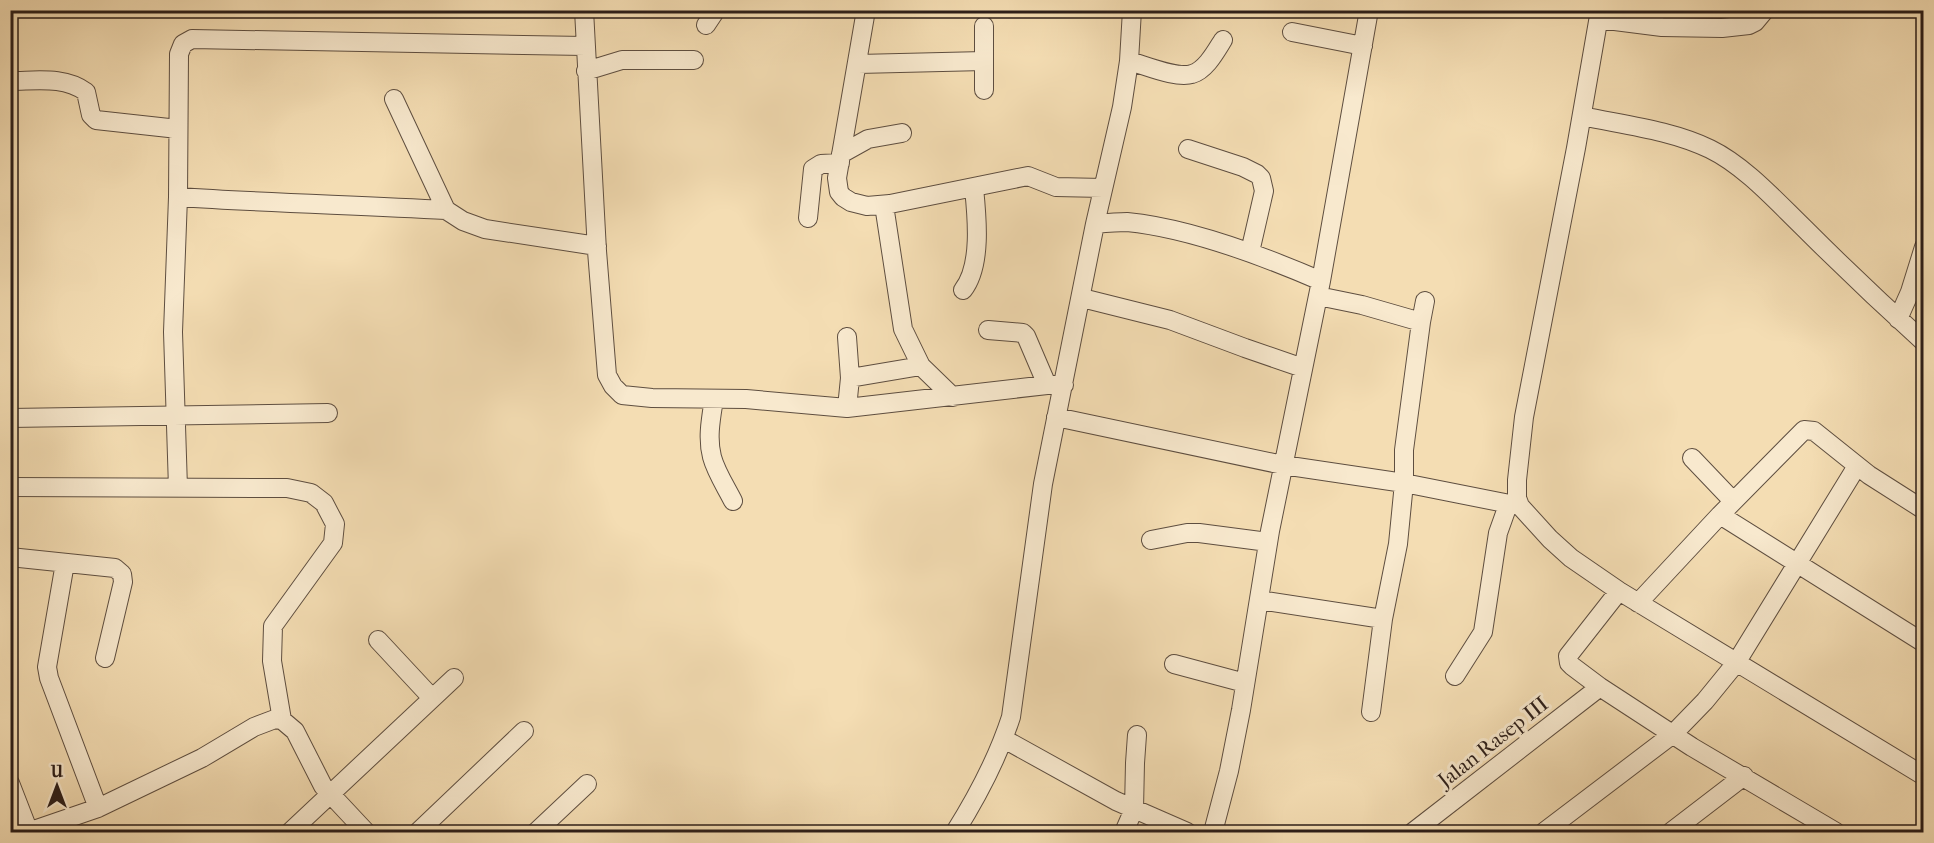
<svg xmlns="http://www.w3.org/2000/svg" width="1934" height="843" viewBox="0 0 1934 843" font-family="'IM FELL French Canon',serif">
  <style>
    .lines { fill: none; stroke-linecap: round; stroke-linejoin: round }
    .minor-casing { stroke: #5e4e40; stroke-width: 20 }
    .minor { stroke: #f8e9ce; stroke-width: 18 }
    .labels { text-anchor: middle; stroke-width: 6; stroke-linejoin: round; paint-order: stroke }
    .street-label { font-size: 21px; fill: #2c1e19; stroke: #f8e9ce }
  </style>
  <rect width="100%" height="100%" fill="#f4ddb3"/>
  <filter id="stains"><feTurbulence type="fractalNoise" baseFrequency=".00333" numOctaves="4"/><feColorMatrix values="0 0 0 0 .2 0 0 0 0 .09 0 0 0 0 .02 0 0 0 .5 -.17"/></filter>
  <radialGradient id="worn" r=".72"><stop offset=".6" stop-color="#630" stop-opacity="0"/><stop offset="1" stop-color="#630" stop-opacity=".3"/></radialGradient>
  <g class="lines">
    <!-- minor casing -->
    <g class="minor-casing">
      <path id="minor" d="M584,10L597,251L607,375L613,386L622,395L652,398L746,399L847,408L1047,385H1064
        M866,10L837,178L839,192L843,197L851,202L867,206L890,204L1028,176L1056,187L1103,188
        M1600,10L1576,148L1524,417L1517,480V498L1520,506L1550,539L1571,558L1619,591L1924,776
        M1599,19L1662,27L1722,28L1749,25L1755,22L1765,10
        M706,25L716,10
        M1292,32L1363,46
        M1129,61C1145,65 1176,79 1192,74C1206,70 1216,51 1223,40
        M858,64L984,61
        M586,71L622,60H694
        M10,81C37,81 64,76 86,92L91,115L96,120L178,129
        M984,90V26
        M394,99L446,210L463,221L485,229L597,246
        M1582,116C1624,125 1671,130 1710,149C1745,166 1777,202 1804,228C1843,267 1883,305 1924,342
        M1188,149L1243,167L1257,174L1261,178L1264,191L1250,252
        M841,154L868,139L902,133
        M178,197L179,54L183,44L192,39L585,46
        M884,205L903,329L921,366
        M808,218L813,169L821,164L840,163
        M1095,224C1106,223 1117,222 1127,222C1190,228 1263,256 1321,281
        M963,290C982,266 977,217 974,188
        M1318,296L1362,305L1421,322L1425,301
        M1082,298L1170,320L1245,348L1303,368
        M1898,319L1910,292L1924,247
        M988,330L1023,333L1026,336L1047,385
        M847,337L850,378
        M714,399C711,418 707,438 712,457C716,472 726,487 733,501
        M847,408L850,378L921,366L953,397
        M1056,417L1283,465L1404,483L1520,506
        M10,418L328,413
        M1692,458L1733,501
        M10,487L287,488L311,493L324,503L335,524L333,543L273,626L272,661L282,720
        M178,488L173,332L178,197C267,203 356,205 446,210
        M1720,515L1924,643
        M1151,540L1187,533H1199L1268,542
        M10,557L115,568L122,574L123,582L105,658
        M65,563L47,667L49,678L98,808
        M1619,591L1568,656L1569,663L1572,666L1600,687L1692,747L1836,832
        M1259,600L1383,619
        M1638,603L1720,515L1804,430L1814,431L1869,475L1924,510
        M378,640L432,698
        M1174,664L1245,683
        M1455,676L1483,632L1498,533L1508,505
        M1371,712L1383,619L1398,544L1404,483V450L1421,322
        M1004,739L1116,801L1187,832
        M10,783L29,832
        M28,832L98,808L202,758L254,727L275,719L282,720L295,731L323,786L366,832
        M290,832L454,678
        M418,832L524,731
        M536,832L587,784
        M955,832C977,797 998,757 1011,717L1043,484L1095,224L1122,107L1129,61L1132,10
        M1124,832L1134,809L1135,763L1137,735
        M1213,832L1229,771L1241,710L1270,531L1321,281L1369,10
        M1413,832L1600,687
        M1544,832L1673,734L1705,701L1736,663L1857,466
        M1671,832L1744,776"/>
    </g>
    <!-- minor -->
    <use href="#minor" class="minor"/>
  </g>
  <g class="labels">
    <!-- street labels -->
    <g class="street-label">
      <text transform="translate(1493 742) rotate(-38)" y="7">Jalan Rasep III</text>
    </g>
  </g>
  <!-- margin -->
  <rect width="1934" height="843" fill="none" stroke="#f4ddb3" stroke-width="36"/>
  <rect x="12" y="12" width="1910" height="819" fill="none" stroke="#2c1e19" stroke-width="3"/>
  <rect x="18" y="18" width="1898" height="807" fill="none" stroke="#2c1e19" stroke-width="1.5"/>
  <!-- north arrow -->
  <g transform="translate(57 786)" stroke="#f8e9ce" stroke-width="4.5" paint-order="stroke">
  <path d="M0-4.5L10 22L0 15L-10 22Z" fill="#2c1e19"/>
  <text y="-9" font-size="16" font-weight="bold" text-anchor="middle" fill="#2c1e19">U</text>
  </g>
  <rect width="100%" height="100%" filter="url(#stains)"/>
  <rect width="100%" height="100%" fill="url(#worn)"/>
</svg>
